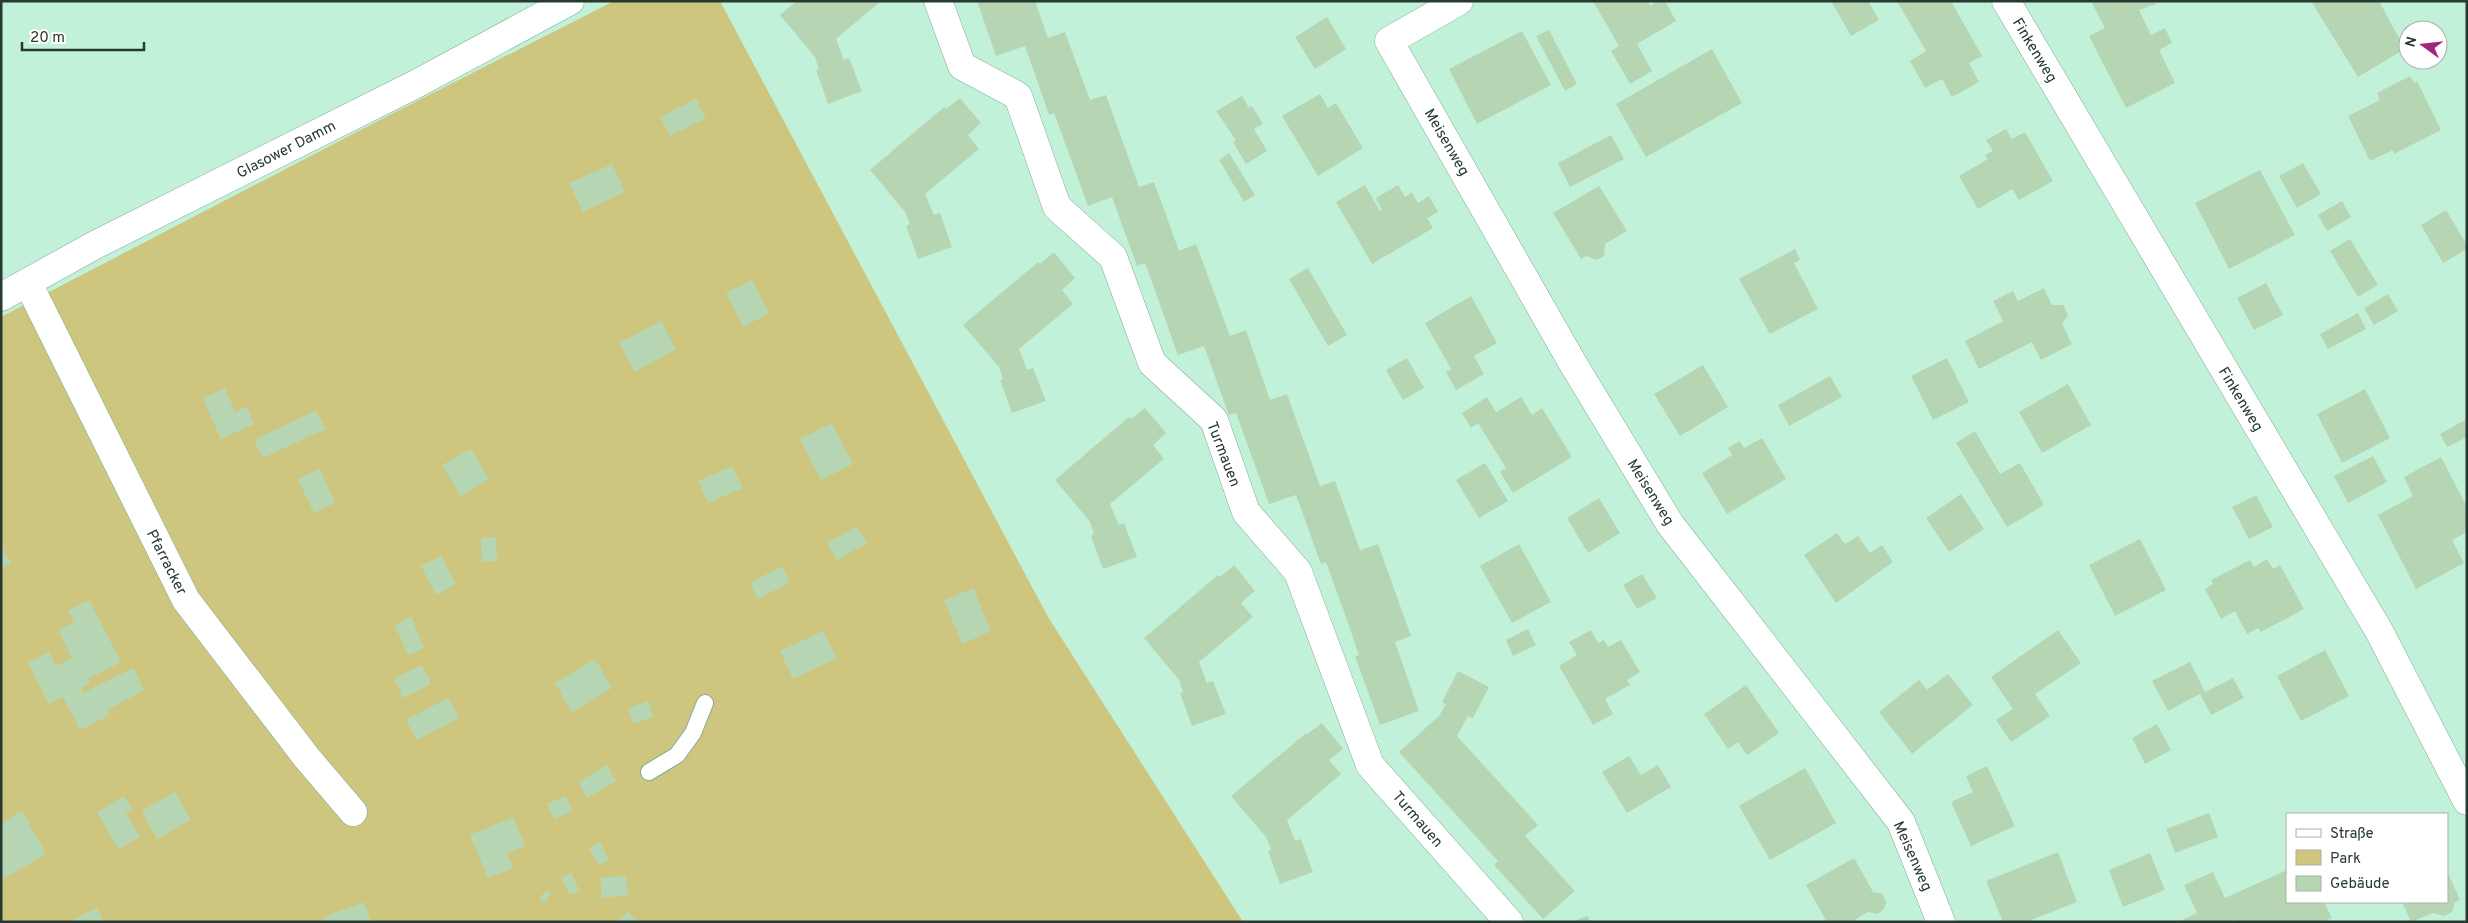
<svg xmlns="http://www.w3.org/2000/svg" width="2468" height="923" viewBox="0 0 2468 923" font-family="Overpass,sans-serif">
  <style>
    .green { fill: #cec67e }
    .building { fill: #b6d6b3 }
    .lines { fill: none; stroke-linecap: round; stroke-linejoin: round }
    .lane-casing { stroke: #81ad97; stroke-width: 18 }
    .street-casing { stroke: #81ad97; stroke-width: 29 }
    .secondary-casing { stroke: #81ad97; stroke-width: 29 }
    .lane { stroke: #fff; stroke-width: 16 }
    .street { stroke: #fff; stroke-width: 28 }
    .secondary { stroke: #fff; stroke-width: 28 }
    .labels { text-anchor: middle; stroke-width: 4; stroke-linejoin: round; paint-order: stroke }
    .street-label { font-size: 15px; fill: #273930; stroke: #fff }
  </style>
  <rect width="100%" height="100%" fill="#c2f1d9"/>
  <!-- green -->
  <path class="green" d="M614,1H720L1048,617L1243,922H1V317L372,124Z"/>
  <!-- building -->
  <path class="building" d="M797,1H881L836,39L844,60L849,58L862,91L828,104L816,70H819L815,57L780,15Z
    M977,1H1035L1048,38L1065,32L1090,100L1106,95L1139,187L1154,182L1179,251L1196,244L1230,336L1246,330L1270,400L1287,394L1320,486L1335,481L1360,550L1378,544L1411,636L1395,642L1419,711L1380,725L1355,656L1359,655L1343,609L1326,562L1321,564L1296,495L1269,504L1236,413L1229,415L1204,346L1178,355L1145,263L1137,266L1112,197L1088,206L1054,113L1049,115L1025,46L996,56Z
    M1593,1H1648L1650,6L1658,1H1665L1676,21L1637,44L1652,71L1630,84L1611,51L1619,46Z
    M1831,1H1868L1879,20L1851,36Z
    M1897,1H1951L1982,56L1969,63L1979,82L1952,97L1942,79L1925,88L1910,61L1926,51Z
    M2091,1H2155L2156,4L2139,10L2151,35L2165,28L2172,43L2159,50L2175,83L2126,108L2089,36L2105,28Z
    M2311,1H2379L2405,49L2358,77Z
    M1327,17L1346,49L1315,69L1295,37Z
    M1549,30L1577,84L1565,91L1536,36Z
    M1522,31L1551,85L1477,124L1449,69Z
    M1712,49L1742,103L1646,157L1616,104Z
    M2410,76L2414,83L2417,81L2441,130L2394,154L2393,150L2370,161L2348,116L2380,100L2377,93Z
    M1320,94L1328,108L1336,103L1363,148L1318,176L1282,116Z
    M1242,96L1249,108L1252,106L1263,124L1254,129L1267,151L1246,164L1233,142L1236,140L1216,111Z
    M960,98L981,123L968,135L979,149L925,194L934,215L940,213L952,247L918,259L906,226L910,224L905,212L870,170L944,107L946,109Z
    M696,99L706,118L670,136L660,117Z
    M2006,129L2012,139L2025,132L2053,181L2019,200L2012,189L1978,209L1959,176L1988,159L1985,155L1993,151L1986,140Z
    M1611,135L1624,159L1570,187L1558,163Z
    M1229,153L1255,195L1244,202L1219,160Z
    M2303,163L2321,194L2297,208L2279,176Z
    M612,164L625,192L583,212L569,183Z
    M2260,170L2295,235L2229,269L2195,203Z
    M1365,185L1380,211L1382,210L1376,198L1398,185L1405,197L1412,192L1418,203L1429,196L1438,212L1427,218L1433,228L1372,264L1336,202Z
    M1599,186L1627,231L1605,244L1604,256L1597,260L1586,256L1581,259L1553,213Z
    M2342,201L2351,217L2327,231L2318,215Z
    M2446,210L2467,245V249L2443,263L2421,225Z
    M2350,239L2378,285L2358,297L2330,251Z
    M1795,249L1800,260L1794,263L1818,309L1770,334L1739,279Z
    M1054,252L1075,278L1062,290L1073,304L1019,349L1027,370L1033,368L1046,401L1012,413L1000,380L1003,379L999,367L963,325L1038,262L1040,264Z
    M1308,268L1347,335L1328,346L1289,279Z
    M752,280L769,313L743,327L726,293Z
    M2266,283L2283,315L2254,330L2237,298Z
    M2044,288L2052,305H2063L2068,315L2062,324L2072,344L2041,360L2032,342L1979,369L1965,341L2003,321L1993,301L2013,291L2018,301Z
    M2388,294L2398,311L2374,325L2364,308Z
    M1471,296L1497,343L1474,356L1484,374L1456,390L1446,372L1451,369L1425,323Z
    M2358,313L2366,329L2328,349L2320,334Z
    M661,321L676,349L635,372L619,343Z
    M1407,358L1424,388L1403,400L1386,370Z
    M1947,358L1969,402L1933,420L1911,376Z
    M1703,365L1728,407L1680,436L1654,394Z
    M1830,376L1842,397L1789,426L1778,405Z
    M2068,384L2091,425L2042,453L2019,412Z
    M225,388L235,412L247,407L254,424L221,439L203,399Z
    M2365,389L2390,438L2342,463L2317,414Z
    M1487,397L1496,412L1521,397L1532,415L1542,408L1572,457L1513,493L1500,472L1506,468L1478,423L1471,428L1462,413Z
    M1145,408L1166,433L1153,445L1164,459L1110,504L1119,525L1124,523L1137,557L1103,569L1091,536L1094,534L1090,522L1055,480L1129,417L1131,419Z
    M316,410L325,429L263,458L254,440Z
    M2465,420L2467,437L2447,447L2440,434Z
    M832,423L853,464L821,480L800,439Z
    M1975,431L2000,474L2020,463L2044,505L2007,527L1956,443Z
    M1762,438L1786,479L1727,514L1702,473L1732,455L1728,448L1740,441L1744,448Z
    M471,449L489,479L461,496L442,465Z
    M2373,456L2387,482L2348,503L2334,476Z
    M2441,457L2467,507V532L2452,540L2464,563L2416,589L2378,515L2413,496L2404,477Z
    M1485,463L1508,501L1479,518L1456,480Z
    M732,466L743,488L708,503L698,481Z
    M320,469L335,503L314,513L298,479Z
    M1961,494L1984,529L1949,552L1926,518Z
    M2256,495L2273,527L2249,539L2232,507Z
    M1599,498L1620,533L1588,553L1567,518Z
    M857,526L867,543L837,560L827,543Z
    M1837,533L1845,544L1858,536L1870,553L1882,545L1893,562L1836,603L1804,555Z
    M496,537L497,561L482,562L481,538Z
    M2140,539L2166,590L2115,616L2089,565Z
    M1519,544L1551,602L1512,623L1480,566Z
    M3,549L11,563L1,569V550Z
    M441,556L456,584L436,595L421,566Z
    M2267,559L2273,569L2280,565L2304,609L2261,632L2258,628L2247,634L2235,611L2221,619L2205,589L2213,584L2211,580L2250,560L2254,567Z
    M1234,565L1255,591L1241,603L1253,617L1199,662L1207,683L1213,681L1226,714L1192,726L1180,693L1183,692L1179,680L1144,638L1218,575L1220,577Z
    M782,566L790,582L758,599L750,583Z
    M1642,574L1657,598L1637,609L1623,585Z
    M973,588L991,631L962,644L944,600Z
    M89,600L121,662L88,679L90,683L81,688L83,693L133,668L144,690L107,710L110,715L80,730L63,697L49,704L28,663L49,652L56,666L72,658L58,630L74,622L68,611Z
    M411,617L424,648L408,655L395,625Z
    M1528,629L1536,645L1513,656L1506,640Z
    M1591,630L1598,643L1604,640L1608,647L1621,640L1640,672L1627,680L1630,685L1605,699L1613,714L1593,725L1559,666L1577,655L1569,642Z
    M2058,630L2081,663L2035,694L2050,716L2011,742L1996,720L2013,709L1991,677Z
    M823,631L837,658L793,679L780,651Z
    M2325,650L2349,696L2301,721L2277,676Z
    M595,659L612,688L572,712L555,683Z
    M2190,662L2205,692L2233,678L2244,698L2211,715L2200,694L2168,711L2152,681Z
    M422,665L431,684L403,698L394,678Z
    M1458,671L1489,687L1473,718L1468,716L1457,736L1538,825L1525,836L1575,891L1543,919L1494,865L1498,861L1399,752L1439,716L1446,704L1442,702Z
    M1948,674L1973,705L1912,754L1879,712L1919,680L1927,690Z
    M1746,685L1779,733L1747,755L1738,742L1728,749L1704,714Z
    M448,698L459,718L417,740L406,720Z
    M649,701L653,717L633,724L628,708Z
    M1322,723L1343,749L1329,760L1341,774L1287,820L1295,841L1301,839L1313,872L1280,884L1268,851L1271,850L1266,837L1231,796L1306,733L1307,734Z
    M2157,724L2171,750L2145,764L2132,738Z
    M1629,756L1641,775L1658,765L1671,787L1627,813L1602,772Z
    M607,765L616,781L587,798L578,782Z
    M1987,766L2015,826L1971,846L1951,802L1973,792L1966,776Z
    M1805,768L1836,823L1770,860L1739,806Z
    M175,792L191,820L157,839L142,811Z
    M124,796L132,809L126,813L140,837L118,849L97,812Z
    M566,796L572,812L554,819L547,804Z
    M22,811L46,854L1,880V823Z
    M2209,813L2218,837L2175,853L2166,829Z
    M513,817L525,846L507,853L513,868L488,878L470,835Z
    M600,842L609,860L598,865L589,848Z
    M2058,852L2077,902L2026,922H2003L1986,881Z
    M2150,853L2165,890L2123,907L2109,870Z
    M1854,858L1873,892L1882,894L1886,902L1884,909L1878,914L1868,912L1851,922H1827L1806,885Z
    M2287,870V902H2324L2332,918L2322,922H2236L2235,919L2229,922H2178L2197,913L2184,885L2213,872L2225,898Z
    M2447,871L2460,900L2455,902L2452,912L2444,916L2433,913L2411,922L2402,902H2447Z
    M571,873L579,890L570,895L561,878Z
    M626,876L628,895L602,898L600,878Z
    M546,890L551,894L544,903L539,899Z
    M364,902L371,922H325L323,917Z
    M97,908L104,922H70L84,914Z
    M628,912L637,922H617Z
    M1588,916L1590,922H1578V919Z"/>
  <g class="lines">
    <!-- lane casing -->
    <g class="lane-casing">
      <path id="lane" d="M649,772L677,755L693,733L705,703"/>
    </g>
    <!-- street casing -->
    <g class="street-casing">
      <path id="street" d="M938,1L962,66L1018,96L1057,207L1113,257L1152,363L1214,420L1246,512L1298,572L1370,765L1509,922
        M1459,1L1389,41L1572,362L1670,524L1901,822L1941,922
        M2006,1L2379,631L2467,801
        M28,283L186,600L307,758L353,812"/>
    </g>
    <!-- secondary casing -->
    <g class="secondary-casing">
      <path id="secondary" d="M1,297L95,245L416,84L570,1"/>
    </g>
    <!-- lane -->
    <use href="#lane" class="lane"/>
    <!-- street -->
    <use href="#street" class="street"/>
    <!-- secondary -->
    <use href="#secondary" class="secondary"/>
  </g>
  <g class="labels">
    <!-- street labels -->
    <g class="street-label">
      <text transform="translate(2035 50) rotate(59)" y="5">Finkenweg</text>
      <text transform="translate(1447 142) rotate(60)" y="5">Meisenweg</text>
      <text transform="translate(286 149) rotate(-27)" y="5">Glasower Damm</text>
      <text transform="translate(2241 399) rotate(59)" y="5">Finkenweg</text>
      <text transform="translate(1224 454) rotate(69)" y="5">Turmauen</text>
      <text transform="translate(1651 492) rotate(58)" y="5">Meisenweg</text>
      <text transform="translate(167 562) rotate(63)" y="5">Pfarracker</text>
      <text transform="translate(1418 819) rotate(49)" y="5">Turmauen</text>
      <text transform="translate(1913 856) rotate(66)" y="5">Meisenweg</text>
    </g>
  </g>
  <!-- border -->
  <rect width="2468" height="923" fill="none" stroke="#273930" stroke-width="5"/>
  <!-- legend -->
  <rect x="2286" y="813" width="162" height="90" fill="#ffffff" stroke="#a9b0ac"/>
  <rect x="2296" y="829" width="25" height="8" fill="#ffffff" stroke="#a9b0ac"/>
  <text x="2330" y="838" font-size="15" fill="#273930">Straße</text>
  <rect x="2296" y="850" width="25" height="15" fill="#cec67e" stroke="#a9b0ac"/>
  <text x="2330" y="863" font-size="15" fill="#273930">Park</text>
  <rect x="2296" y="876" width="25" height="15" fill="#b6d6b3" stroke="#a9b0ac"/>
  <text x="2330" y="888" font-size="15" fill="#273930">Gebäude</text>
  <!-- north arrow -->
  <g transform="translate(2423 45) rotate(285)"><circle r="24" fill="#ffffff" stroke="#a9b0ac"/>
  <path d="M0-4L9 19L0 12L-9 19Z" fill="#a0267c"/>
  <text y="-8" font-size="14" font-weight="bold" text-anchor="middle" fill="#273930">N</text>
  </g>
  <!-- scale -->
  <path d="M22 42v8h122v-8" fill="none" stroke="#273930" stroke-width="2.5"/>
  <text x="30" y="42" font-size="15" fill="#273930" stroke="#ffffff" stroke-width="4" paint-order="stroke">20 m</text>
</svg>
